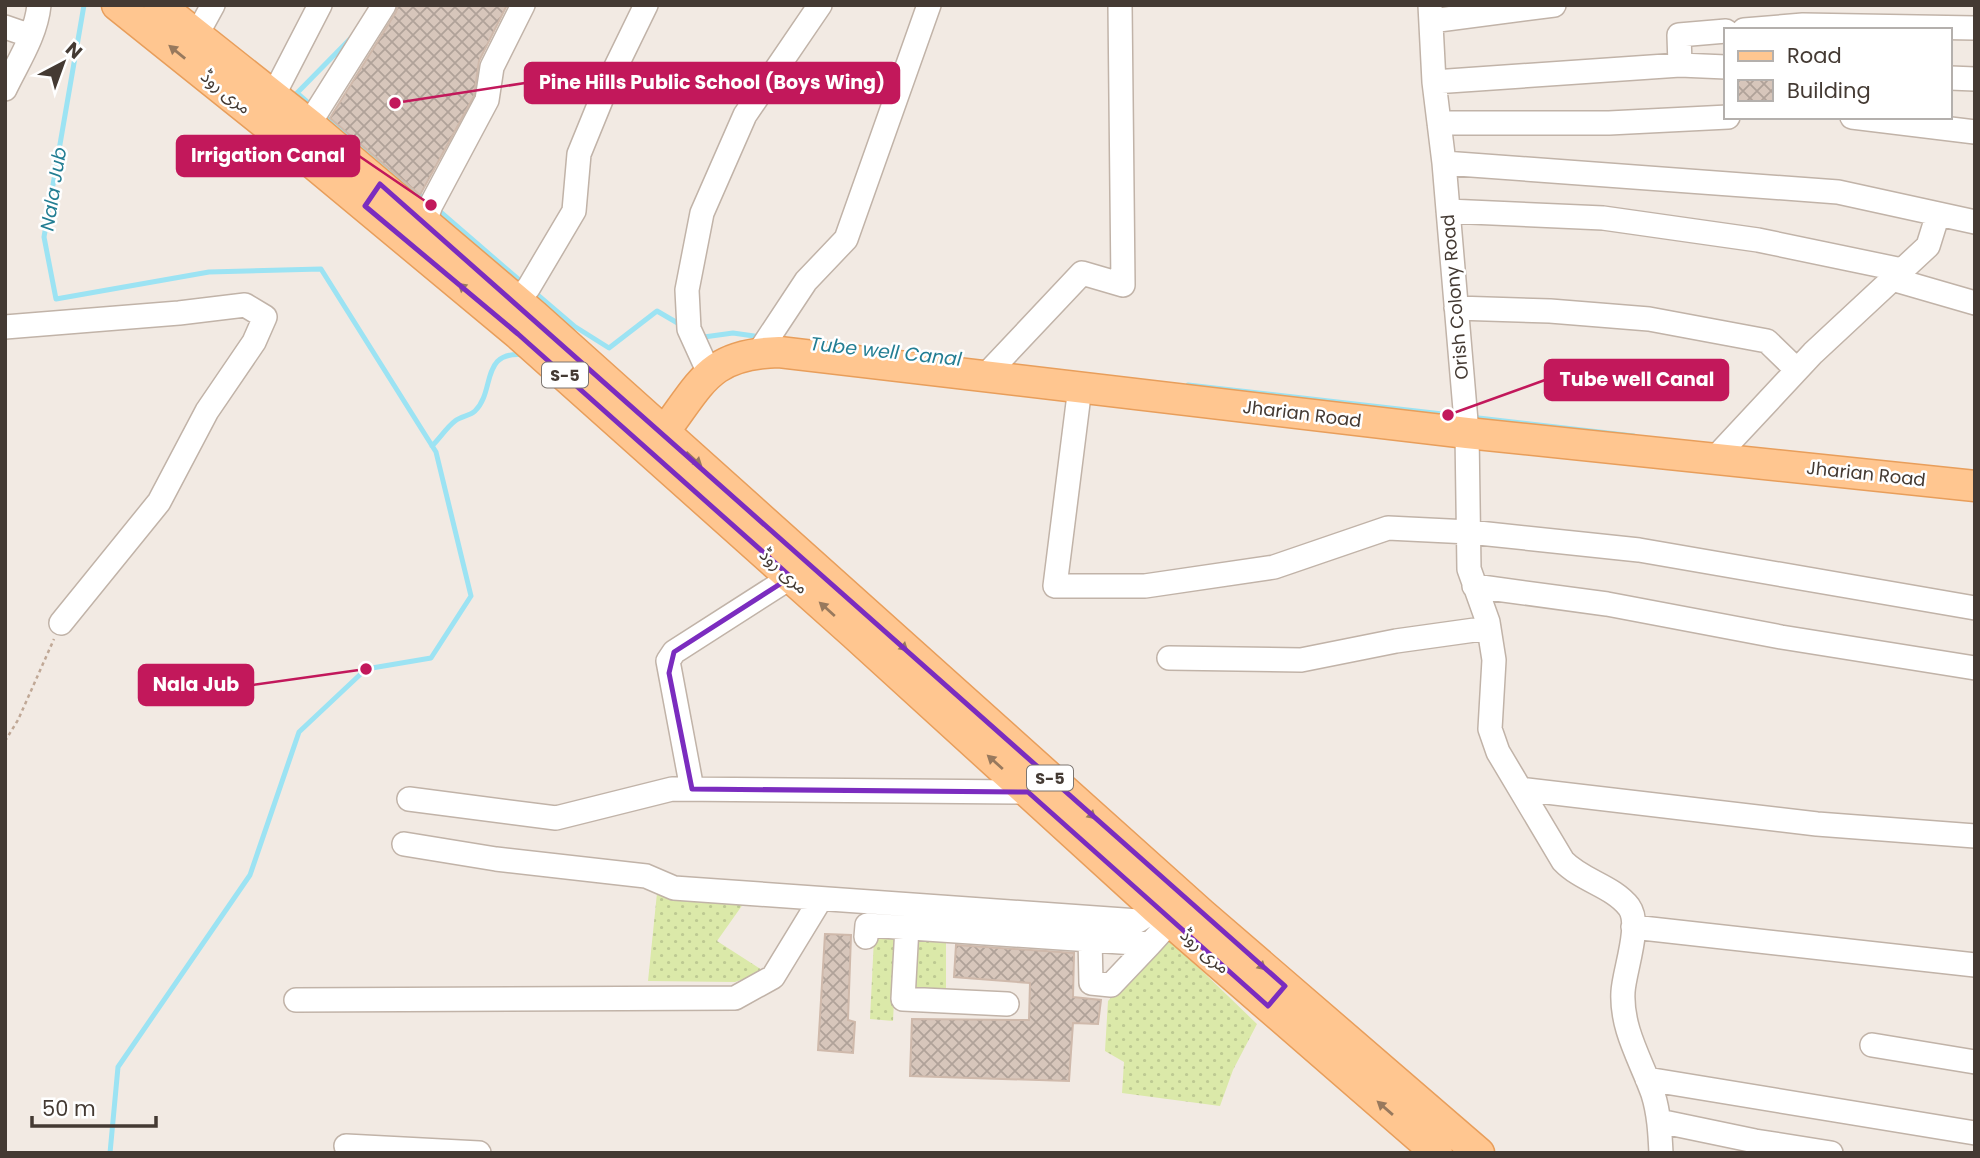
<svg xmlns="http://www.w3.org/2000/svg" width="1980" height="1158" viewBox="0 0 1980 1158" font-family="Poppins,'Noto Sans Arabic',sans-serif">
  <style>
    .grass { fill: url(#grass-dots) }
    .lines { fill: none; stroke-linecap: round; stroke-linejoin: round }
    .stream { stroke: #9ce3f3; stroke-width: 5 }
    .building { fill: url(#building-cross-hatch); stroke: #cfb9ab; stroke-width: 2 }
    .minor-casing { stroke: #c1b3a8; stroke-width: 26 }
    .major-casing { stroke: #e89e5b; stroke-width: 33 }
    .path { stroke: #c0a896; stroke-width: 2.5; stroke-dasharray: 3.5 3.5; stroke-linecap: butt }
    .minor { stroke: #fff; stroke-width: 23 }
    .major { stroke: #ffc690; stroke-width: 30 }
    .oneway { fill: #98795d }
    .marked { fill: none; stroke: #7b2cbf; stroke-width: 5; stroke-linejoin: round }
    .labels { text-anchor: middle; stroke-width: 5; stroke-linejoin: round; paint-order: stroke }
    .shield { fill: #fff; stroke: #7c7570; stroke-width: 2 }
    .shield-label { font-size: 16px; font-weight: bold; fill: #443a33 }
    .street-label { font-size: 18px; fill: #443a33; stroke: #fff }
    .water-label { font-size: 19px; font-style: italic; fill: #237e93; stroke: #fff }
    .leader { fill: none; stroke: #c2185b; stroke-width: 2.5 }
    .callout-dot { fill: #c2185b; stroke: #fff; stroke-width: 2.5 }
    .callout { fill: #c2185b; stroke: #c2185b; stroke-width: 2.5 }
    .callout-label { font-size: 19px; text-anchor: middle; font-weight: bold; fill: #fff }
  </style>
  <defs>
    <pattern id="grass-dots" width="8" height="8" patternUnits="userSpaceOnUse" patternTransform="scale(1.75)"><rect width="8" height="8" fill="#dbe9a9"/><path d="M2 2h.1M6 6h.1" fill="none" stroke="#bdc992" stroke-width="1.8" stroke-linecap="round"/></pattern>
    <pattern id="building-cross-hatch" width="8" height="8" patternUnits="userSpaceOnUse" patternTransform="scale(1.75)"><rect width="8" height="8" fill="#d7c6bb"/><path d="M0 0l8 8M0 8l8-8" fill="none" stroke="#b0a299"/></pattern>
  </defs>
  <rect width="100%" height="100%" fill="#f2eae3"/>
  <!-- grass -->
  <path class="grass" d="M657,893L746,900L717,941L765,972L735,982L648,981Z
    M916,937H946V988H916Z
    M874,938L897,939L893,1021L870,1019Z
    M1169,939L1257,1024L1233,1070L1220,1106L1122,1093L1124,1062L1105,1051L1108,1001Z"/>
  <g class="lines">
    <!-- stream -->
    <path class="stream" d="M84,5L44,237L56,299L209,272L321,269L436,452L471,596L431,658L366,669L299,732L250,875L118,1067L110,1153
      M313,107L297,93L351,38
      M321,113L426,201
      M437,209L525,285
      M533,291L574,326L573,328
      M574,326L609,348L657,311L681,325
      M699,335L704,337L733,333L761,337
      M1188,385L1460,416
      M1470,417L1634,436
      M432,446C440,438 447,427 455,421C461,416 470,416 475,411C496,391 479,349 526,355"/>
  </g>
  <!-- building -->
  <path class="building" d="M398,5H507L479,61L474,96L420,195L330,118L396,12Z
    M825,934L851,935L848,1020L855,1022L853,1053L818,1050Z
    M956,945L1074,953L1073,997L1101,1000L1098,1024L1073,1023L1069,1081L910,1076L912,1019L1029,1020L1030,983L954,977Z"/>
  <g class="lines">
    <!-- minor casing -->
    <g class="minor-casing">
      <path id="minor" d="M1430,5L1434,82L1444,163L1467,433L1469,569L1488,622L1494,660L1490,729L1498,752L1563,861C1582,881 1613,886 1629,907C1642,925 1624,971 1623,992C1621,1029 1641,1060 1653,1094C1659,1113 1660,1133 1661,1153
        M1431,21L1554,5
        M5,27L31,36
        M1744,30L1803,25L1975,28
        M196,36L213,5
        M1680,65L1679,35L1726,31
        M1950,78L1975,79
        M1434,82L1680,65L1726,67
        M5,89C18,62 36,35 39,5
        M273,96L320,5
        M1852,117L1975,132
        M1439,123H1609L1728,117
        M309,124L384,5
        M1444,163L1838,192L1975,222
        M1448,211L1603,218L1758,240L1902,270
        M425,221L431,205L487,100L492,67L523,5
        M1892,279L1975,303
        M518,300L529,287L574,211L579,154L608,83L646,5
        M1456,308L1550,311L1649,319L1767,341L1797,370
        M5,327L179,313L245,305L265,317L254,342L207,411L159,502L61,623
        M759,352L806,281L846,239L929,5
        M709,373L689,329L687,290L702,213L745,115L820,5
        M985,376L1082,273L1123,285L1120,5
        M1080,387L1055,586H1145L1274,567L1388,528L1469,532L1639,550L1975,608
        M1714,459L1813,353L1928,246L1938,214
        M1474,586L1607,604L1781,637L1975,668
        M1169,658L1301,660L1396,641L1489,628
        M692,789L668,661L674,652L791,577
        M1520,789L1817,824L1975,836
        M409,799L556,818L672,789L1028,792
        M404,844L496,859L646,876L674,888L1138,921L1156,909
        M907,927L903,999L1007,1004
        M1633,927L1975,965
        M866,937L867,925L1150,944L1170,922
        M1090,938L1091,983L1111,985L1150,944
        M296,1000L735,998L773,977L820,900
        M1872,1045L1975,1062
        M1647,1079L1975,1133
        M1659,1121L1755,1141L1831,1153
        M346,1146L479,1153"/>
    </g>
    <!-- major casing -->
    <g class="major-casing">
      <path id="major" d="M117,5L263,122L518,334L854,634L1156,909L1437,1153
        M159,5L309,124L534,315L1202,914L1479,1153
        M664,432C702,382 709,354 779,352L1467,433L1975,486"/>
    </g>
    <!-- path -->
    <path class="path" d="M5,741L18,720L54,639"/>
    <!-- minor -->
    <use href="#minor" class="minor"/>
    <!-- major -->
    <use href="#major" class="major"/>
  </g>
  <!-- one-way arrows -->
  <defs><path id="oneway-solid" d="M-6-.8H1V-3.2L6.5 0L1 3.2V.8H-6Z" transform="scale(1.75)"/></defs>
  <g class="oneway">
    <use href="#oneway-solid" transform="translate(177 52) rotate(-141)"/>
    <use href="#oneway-solid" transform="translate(466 290) rotate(-140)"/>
    <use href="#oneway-solid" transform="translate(694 459) rotate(42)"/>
    <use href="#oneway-solid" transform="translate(827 609) rotate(-138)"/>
    <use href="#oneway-solid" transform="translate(900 644) rotate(42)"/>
    <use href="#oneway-solid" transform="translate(995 762) rotate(-138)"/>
    <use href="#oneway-solid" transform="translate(1088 812) rotate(42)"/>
    <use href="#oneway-solid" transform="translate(1258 963) rotate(41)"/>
    <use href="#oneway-solid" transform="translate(1385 1108) rotate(-139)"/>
  </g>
  <!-- marked area -->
  <path class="marked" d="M380,184L1285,986L1268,1006L1028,792L692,789L669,673L674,652L791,577L518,334L365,206Z"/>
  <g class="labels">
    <!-- shield labels -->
    <g class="shield">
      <rect x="542" y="362.5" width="46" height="25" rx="5"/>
      <rect x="1027" y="765.5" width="46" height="25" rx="5"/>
    </g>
    <g class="shield-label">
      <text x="565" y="381">S-5</text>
      <text x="1050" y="784">S-5</text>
    </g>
    <!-- street labels -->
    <g class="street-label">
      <text transform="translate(226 92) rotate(39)" y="6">مری روڈ</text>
      <text transform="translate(1455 297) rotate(-95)" y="6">Orish Colony Road</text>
      <text transform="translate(1302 414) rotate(7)" y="6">Jharian Road</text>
      <text transform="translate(1866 474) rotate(6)" y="6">Jharian Road</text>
      <text transform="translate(784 571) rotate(42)" y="6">مری روڈ</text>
      <text transform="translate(1205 951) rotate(41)" y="6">مری روڈ</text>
    </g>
    <!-- water labels -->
    <g class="water-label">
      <text transform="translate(53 189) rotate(-81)" y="7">Nala Jub</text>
      <text transform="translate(886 351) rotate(6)" y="7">Tube well Canal</text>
    </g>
  </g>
  <!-- callouts -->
  <path class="leader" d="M395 103L525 83M431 205L359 156M1448 415L1545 380M366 669L253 685"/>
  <g class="callout-dot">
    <circle cx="395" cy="103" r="7"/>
    <circle cx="431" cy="205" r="7"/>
    <circle cx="1448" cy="415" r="7"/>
    <circle cx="366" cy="669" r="7"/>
  </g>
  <g class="callout">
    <rect x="525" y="63" width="374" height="40" rx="7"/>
    <rect x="177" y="136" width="182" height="40" rx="7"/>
    <rect x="1545" y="360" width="183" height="40" rx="7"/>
    <rect x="139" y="665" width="114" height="40" rx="7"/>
  </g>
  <g class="callout-label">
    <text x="712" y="89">Pine Hills Public School (Boys Wing)</text>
    <text x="268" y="162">Irrigation Canal</text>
    <text x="1637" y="386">Tube well Canal</text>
    <text x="196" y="691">Nala Jub</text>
  </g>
  <!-- border -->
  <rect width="1980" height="1158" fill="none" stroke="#443a33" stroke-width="14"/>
  <!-- legend -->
  <rect x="1724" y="28" width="228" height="91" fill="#ffffff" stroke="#b4b0ad" stroke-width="2"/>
  <rect x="1738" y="51" width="35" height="10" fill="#ffc690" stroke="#b4b0ad" stroke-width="2"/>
  <text x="1787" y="63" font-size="21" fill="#443a33">Road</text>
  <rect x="1738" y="80" width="35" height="21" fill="url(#building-cross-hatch)" stroke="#b4b0ad" stroke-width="2"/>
  <text x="1787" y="98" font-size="21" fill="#443a33">Building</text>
  <!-- north arrow -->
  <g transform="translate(63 63) rotate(41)" stroke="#ffffff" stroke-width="5" paint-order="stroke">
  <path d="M0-5L12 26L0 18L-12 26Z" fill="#443a33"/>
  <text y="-10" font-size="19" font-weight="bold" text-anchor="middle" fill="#443a33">N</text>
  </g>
  <!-- scale -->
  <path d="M32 1116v10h124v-10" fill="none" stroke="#443a33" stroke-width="3.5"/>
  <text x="42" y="1116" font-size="21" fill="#443a33" stroke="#ffffff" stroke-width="5" paint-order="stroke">50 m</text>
</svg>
